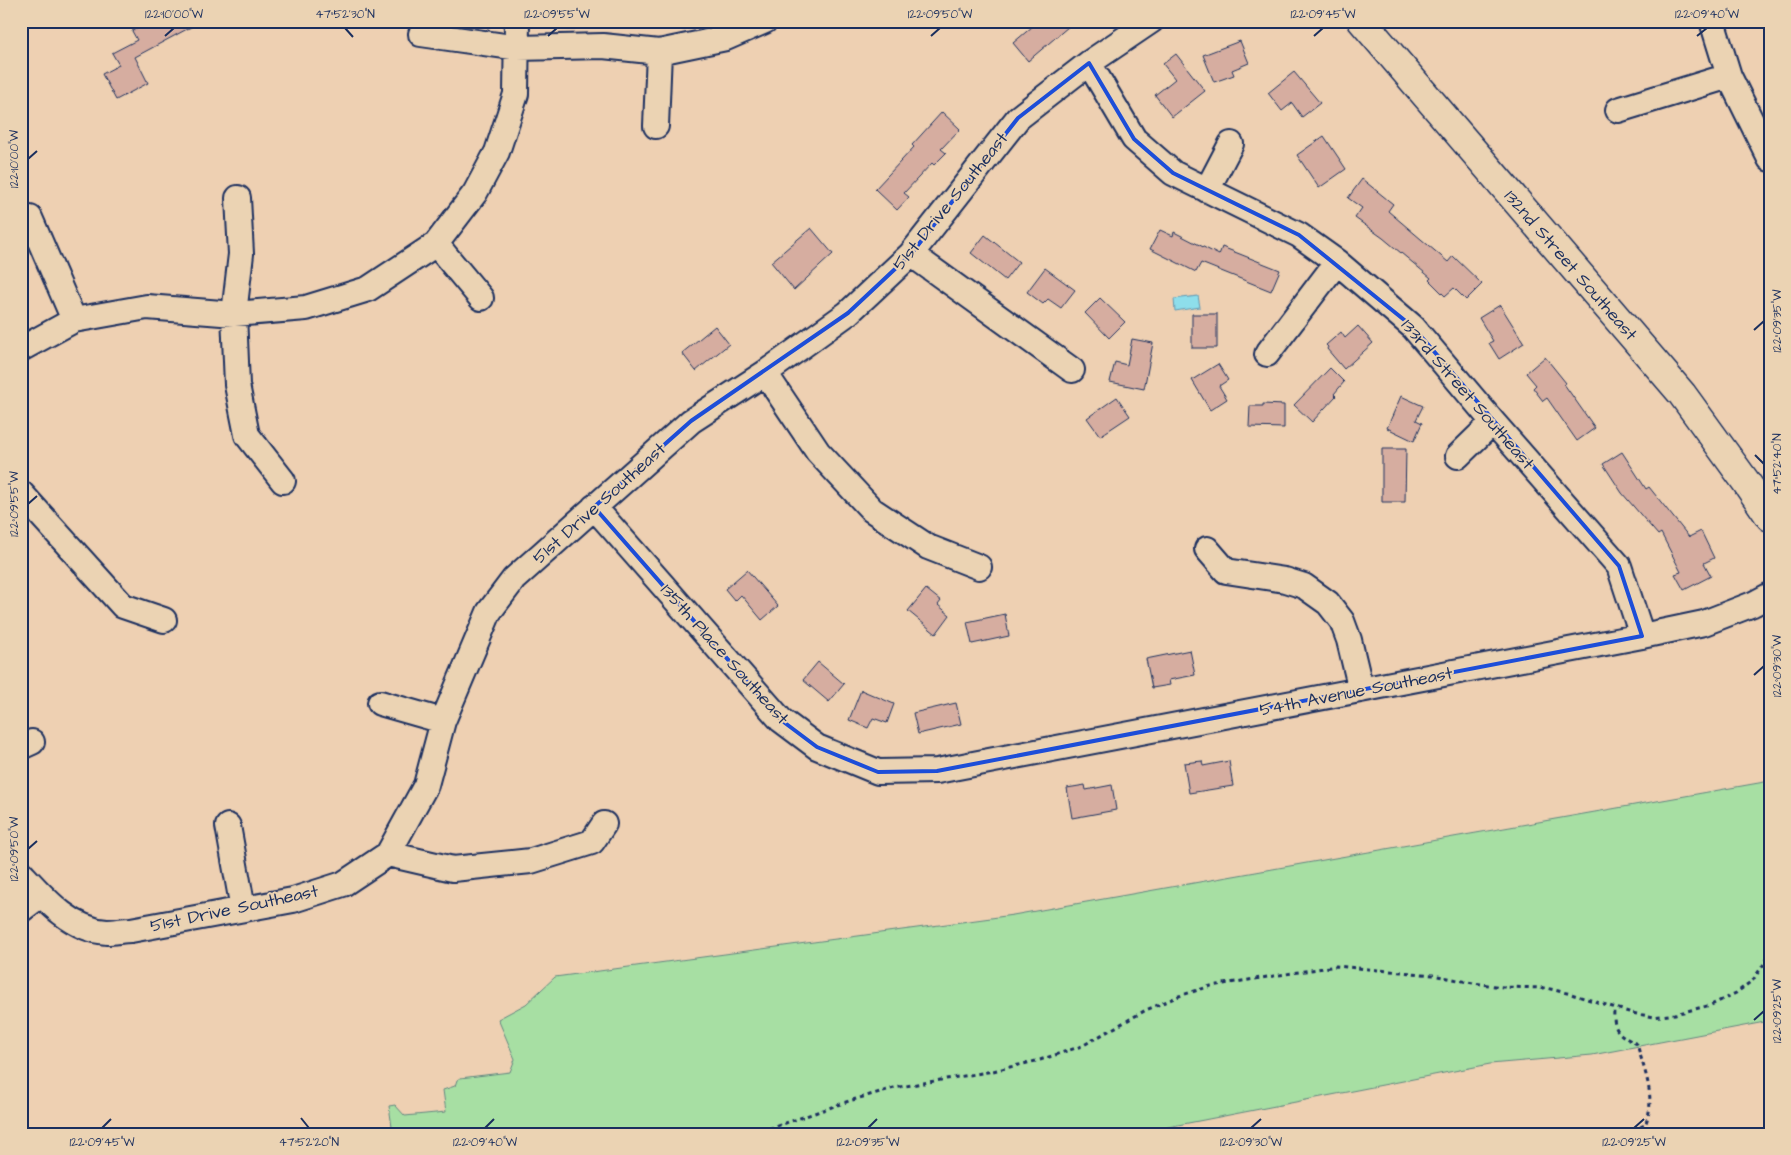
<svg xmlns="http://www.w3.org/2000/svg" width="1791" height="1155" viewBox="0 0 1791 1155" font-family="'Architects Daughter',sans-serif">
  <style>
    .green { fill: #a7dfa3; stroke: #618780 }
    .water { fill: #8edeeb; stroke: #6098b3 }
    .building { fill: #d6ada0; stroke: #1b2f5e }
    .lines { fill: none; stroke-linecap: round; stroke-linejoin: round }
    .minor-casing { stroke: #1b2f5e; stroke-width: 28 }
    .major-casing { stroke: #1b2f5e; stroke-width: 31 }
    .path { stroke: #1b2f5e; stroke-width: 3; stroke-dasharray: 4 4; stroke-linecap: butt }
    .minor { stroke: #ebd3b3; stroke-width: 24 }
    .major { stroke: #ebd3b3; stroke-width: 28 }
    .marked { fill: none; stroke: #1d4ed8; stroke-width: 4; stroke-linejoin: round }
    .ticks { fill: none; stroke: #1b2f5e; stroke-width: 2 }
    .labels { text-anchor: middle; stroke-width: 4; stroke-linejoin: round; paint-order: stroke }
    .street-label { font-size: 18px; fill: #1b2f5e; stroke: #ebd3b3 }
    .neatline { fill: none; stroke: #1b2f5e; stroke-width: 2 }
    .ticks-label { font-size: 12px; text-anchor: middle; fill: #1b2f5e }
  </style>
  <rect width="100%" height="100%" fill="#eed0b2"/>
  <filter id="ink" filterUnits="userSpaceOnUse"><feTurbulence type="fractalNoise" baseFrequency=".02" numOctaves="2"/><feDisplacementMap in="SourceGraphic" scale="10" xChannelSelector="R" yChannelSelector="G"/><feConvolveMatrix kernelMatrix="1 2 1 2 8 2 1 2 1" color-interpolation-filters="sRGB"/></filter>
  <g filter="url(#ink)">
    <!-- green -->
    <path class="green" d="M1770,781V1021L1592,1055L1490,1064L1132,1134H393L389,1106L395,1105L405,1116L446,1112L443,1090L455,1086L457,1080L460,1078L510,1072L515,1059L498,1019L526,1004L555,977L1013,915Z"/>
    <!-- water -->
    <path class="water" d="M1198,296L1200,307L1175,311L1174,299Z"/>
    <!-- building -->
    <path class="building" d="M151,21H202L135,57L148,83L116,100L102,74L119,65L112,53L137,40L132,31Z
      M1039,21H1075L1028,61L1013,43Z
      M1240,41L1249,63L1232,70L1234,75L1214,82L1203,55Z
      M1176,54L1205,91L1172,117L1155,95L1175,79L1163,64Z
      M1294,72L1320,103L1302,117L1292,103L1282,111L1268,93Z
      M942,112L960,129L941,149L946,153L934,165L932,163L904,193L909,197L897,210L875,189L914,147L912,145Z
      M1324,136L1346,169L1319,188L1297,155Z
      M1362,179L1393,204L1388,211L1448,262L1453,256L1482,284L1466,300L1454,288L1445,296L1429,280L1431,278L1383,238L1355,218L1362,208L1348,198Z
      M811,228L833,254L794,290L771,262Z
      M1160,230L1173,236L1174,232L1219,255L1222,247L1280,270L1271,291L1201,263L1196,272L1150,249Z
      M985,235L1019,262L1005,280L971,253Z
      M1045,268L1075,290L1061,308L1048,299L1043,304L1027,292Z
      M1100,298L1125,322L1109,338L1085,313Z
      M1500,305L1524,343L1499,359L1489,343L1493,341L1479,318Z
      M1192,314H1217V348H1192Z
      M715,326L729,344L696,371L682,353Z
      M1358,326L1373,343L1344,369L1327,349L1328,347L1326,345L1341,332L1345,338Z
      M1132,339L1153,343L1144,389L1110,382L1115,362L1127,365Z
      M1545,357L1566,383L1564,384L1595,428L1577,441L1547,398L1543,401L1533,388L1536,385L1526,373Z
      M1218,364L1228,380L1219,386L1227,399L1210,410L1192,380Z
      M1330,368L1344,382L1334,394L1336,396L1312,422L1294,405Z
      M1401,396L1423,406L1416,420L1422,423L1414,441L1387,428Z
      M1117,397L1130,416L1100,436L1087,418Z
      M1263,404L1284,405V428L1249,427L1250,406H1263Z
      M1382,449H1406L1405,502H1382Z
      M1622,452L1646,489L1649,487L1689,537L1701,531L1714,558L1704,563L1711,576L1684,590L1675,574L1681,572L1661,533L1658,535L1622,493L1603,464Z
      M747,570L778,606L762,620L741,595L735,601L725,589Z
      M926,589L941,601L938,605L950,615L936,634L908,611Z
      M1005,614L1009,636L972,644L967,622Z
      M1190,650L1195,675L1169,680L1170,685L1152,688L1146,659Z
      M818,662L844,684L829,702L803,680Z
      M861,690L894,704L887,723L873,718L868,728L849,720Z
      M956,703L961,724L918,734L913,713Z
      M1202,761L1203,766L1229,761L1233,786L1189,793L1184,763Z
      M1085,785L1086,790L1112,785L1116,810L1072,818L1067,788Z"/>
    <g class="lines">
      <!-- minor casing -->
      <g class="minor-casing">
        <path id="minor" d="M1712,21L1729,76L1770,159
          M421,34L518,48L603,46L659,52L726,38L765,21
          M1089,63L1134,139L1173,173L1299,235L1337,262L1413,327L1493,422L1619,566L1642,636
          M1618,110L1729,76
          M656,126L659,52
          M1207,190L1231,144
          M238,198L241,254L234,314L237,385L247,435L283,481
          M30,218L74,320
          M436,244L481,298
          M911,254L1072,370
          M21,349L74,320L147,307L234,314L306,308L368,289L436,244L475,193L497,152L516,94L517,21
          M1267,354L1337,262
          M765,373L818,452L872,510L928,547L979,567
          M1458,456L1493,422
          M21,493L123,606L164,620
          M594,507L781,720L817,747L878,772L937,771L1642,636L1704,623L1753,604L1770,595
          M1207,549L1226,571L1285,580L1304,586L1328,603L1342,621L1349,640L1361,690
          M380,703L443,721
          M21,747L32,742
          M228,826L243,909
          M388,854L453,869L531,861L592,842L604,824
          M21,873C44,898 71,930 107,932C115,932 123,930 131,930L293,900L343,884L388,854L426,785L443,721L489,612L514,579L691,421L765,373L848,313L911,254L1018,118L1089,63L1151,21
          M21,910L41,895"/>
      </g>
      <!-- major casing -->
      <g class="major-casing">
        <path id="major" d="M1362,21L1682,394L1746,482L1770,517"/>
      </g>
      <!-- path -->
      <path class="path" d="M754,1134L849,1101L894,1088L993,1071L1040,1060L1082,1046L1146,1010L1179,996L1211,986L1336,966L1433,975L1473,983L1503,987L1546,988L1571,994L1632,1013L1654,1017L1675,1014L1711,1005L1736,993L1753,980L1770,955
        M1601,1134L1633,1130L1645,1125C1657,1098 1644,1070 1637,1044C1617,1034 1613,1030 1614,1008"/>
      <!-- minor -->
      <use href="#minor" class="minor"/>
      <!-- major -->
      <use href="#major" class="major"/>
    </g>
  </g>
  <!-- marked area -->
  <path class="marked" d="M1089,63L1134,139L1173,173L1299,235L1413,327L1619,566L1642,636L937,771L878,772L817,747L781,720L594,507L691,421L848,313L911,254L1018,118Z"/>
  <!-- ticks -->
  <path class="ticks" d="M345,28L353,37M165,36L174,28M548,36L557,28M931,36L940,28M1314,36L1323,28M1697,36L1707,28M28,159L37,151M1754,330L1764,321M1755,455L1764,464M28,504L37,496M1754,675L1764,666M28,849L37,841M1754,1020L1764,1011M301,1118L309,1128M102,1128L111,1119M485,1128L494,1119M868,1128L877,1119M1251,1128L1261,1119M1634,1128L1644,1119"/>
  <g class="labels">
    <!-- street labels -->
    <g class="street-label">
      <text transform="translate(950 201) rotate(-51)" y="6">51st Drive Southeast</text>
      <text transform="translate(1571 265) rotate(49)" y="6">132nd Street Southeast</text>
      <text transform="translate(1468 394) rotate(49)" y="6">133rd Street Southeast</text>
      <text transform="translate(599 503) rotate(-42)" y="6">51st Drive Southeast</text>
      <text transform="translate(725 654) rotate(48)" y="6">135th Place Southeast</text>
      <text transform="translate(1356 691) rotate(-11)" y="6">54th Avenue Southeast</text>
      <text transform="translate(234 908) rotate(-12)" y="6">51st Drive Southeast</text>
    </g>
  </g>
  <!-- margin -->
  <rect width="1791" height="1155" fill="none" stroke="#ebd3b3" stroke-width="55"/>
  <rect x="28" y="28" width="1736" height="1100" class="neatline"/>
  <g class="ticks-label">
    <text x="174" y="18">122°10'00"W</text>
    <text x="345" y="18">47°52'30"N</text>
    <text x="557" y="18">122°09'55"W</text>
    <text x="940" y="18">122°09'50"W</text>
    <text x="1323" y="18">122°09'45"W</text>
    <text x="1707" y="18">122°09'40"W</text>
    <text transform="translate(14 159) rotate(-90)" y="4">122°10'00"W</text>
    <text transform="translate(1777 321) rotate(-90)" y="4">122°09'35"W</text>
    <text transform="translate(1777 464) rotate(-90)" y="4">47°52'40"N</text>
    <text transform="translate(14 504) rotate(-90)" y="4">122°09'55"W</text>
    <text transform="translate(1777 666) rotate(-90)" y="4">122°09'30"W</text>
    <text transform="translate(14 849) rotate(-90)" y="4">122°09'50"W</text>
    <text transform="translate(1777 1011) rotate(-90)" y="4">122°09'25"W</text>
    <text x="102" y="1146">122°09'45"W</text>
    <text x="309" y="1146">47°52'20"N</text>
    <text x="485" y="1146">122°09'40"W</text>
    <text x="868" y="1146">122°09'35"W</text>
    <text x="1251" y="1146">122°09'30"W</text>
    <text x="1634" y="1146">122°09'25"W</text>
  </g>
</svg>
